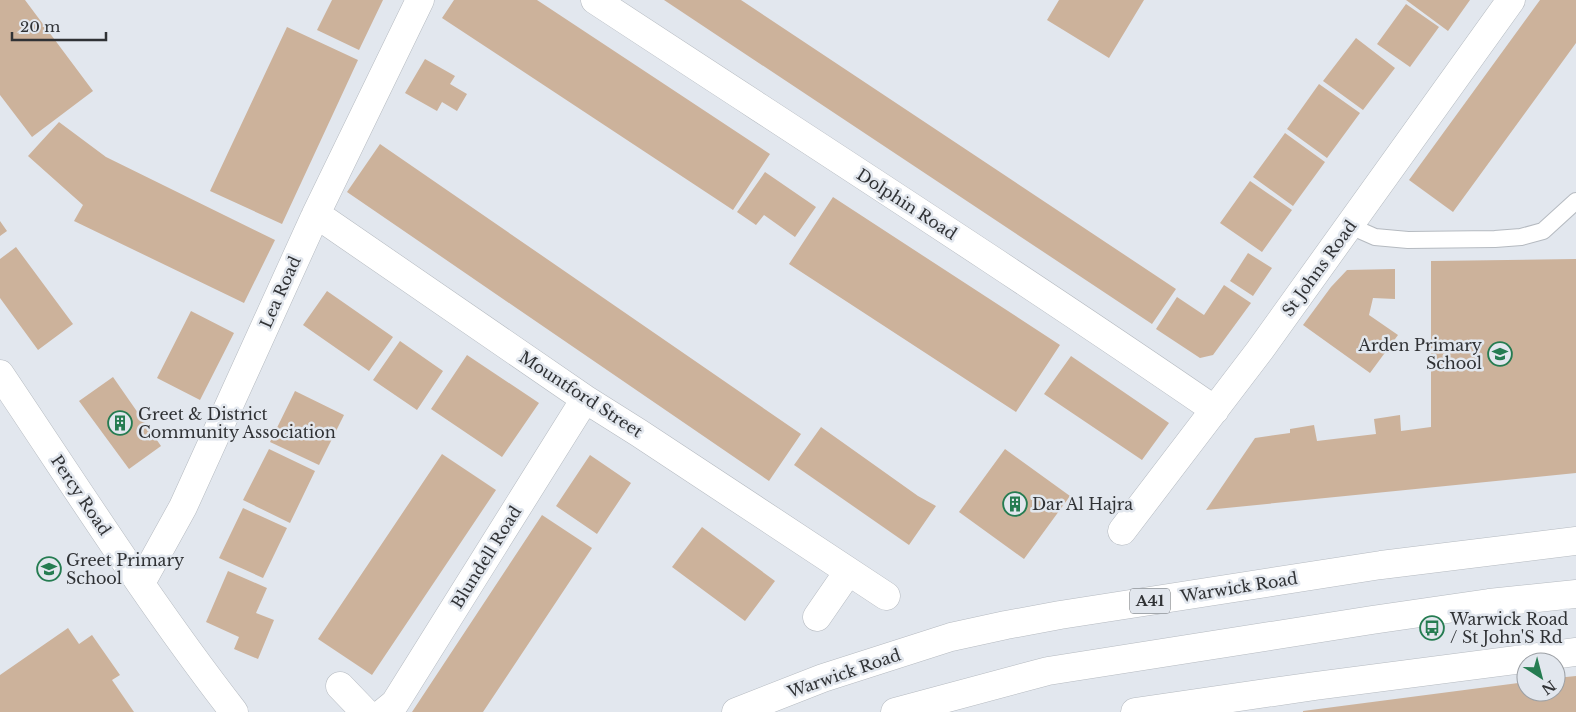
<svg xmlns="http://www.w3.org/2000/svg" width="1576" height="712" viewBox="0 0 1576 712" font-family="'Libre Baskerville',serif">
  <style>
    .building { fill: #ccb29b }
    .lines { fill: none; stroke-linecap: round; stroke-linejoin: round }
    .service-casing { stroke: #b5bac0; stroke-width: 18 }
    .minor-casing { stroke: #b5bac0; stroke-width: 29 }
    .tertiary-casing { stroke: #b5bac0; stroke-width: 29 }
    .trunk-casing { stroke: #b5bac0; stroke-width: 29 }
    .service { stroke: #fff; stroke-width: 16 }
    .minor { stroke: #fff; stroke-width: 28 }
    .tertiary { stroke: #fff; stroke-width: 28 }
    .trunk { stroke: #fff; stroke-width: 28 }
    .labels { text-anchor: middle; stroke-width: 5; stroke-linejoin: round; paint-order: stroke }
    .shield { fill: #e2e7ee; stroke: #65686c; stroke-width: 1 }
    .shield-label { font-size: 15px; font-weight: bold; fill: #303235 }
    .street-label { font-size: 16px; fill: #303235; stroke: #e2e7ee }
    .poi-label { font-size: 16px; fill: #303235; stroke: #e2e7ee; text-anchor: start }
  </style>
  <rect width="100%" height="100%" fill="#e2e7ee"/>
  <!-- building -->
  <path class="building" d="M0,0H25L93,91L32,137L0,95Z
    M332,0H383L359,50L317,30Z
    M454,0H537L770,154L733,210L442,18Z
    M664,0H741L1176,289L1152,324Z
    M1059,0H1144L1109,58L1047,20Z
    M1406,0H1470L1448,31Z
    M1540,0H1576V43L1453,212L1409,180Z
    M1406,4L1439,27L1410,67L1377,44Z
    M287,27L358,60L282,224L210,191Z
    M1356,38L1395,68L1363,110L1323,81Z
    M425,59L455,76L450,84L467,94L457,111L442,102L437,111L405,93Z
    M1319,84L1360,113L1327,158L1287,129Z
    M59,122L106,157L275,240L244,303L74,221L83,205L28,156Z
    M1285,133L1325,162L1293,206L1253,177Z
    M380,144L801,434L769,481L347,192Z
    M765,172L816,207L795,237L764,215L756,225L737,212Z
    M1250,181L1292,210L1262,252L1220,223Z
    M833,197L1060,345L1016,412L789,264Z
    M0,221L7,231L0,236Z
    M16,247L73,324L38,350L0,298V259Z
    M1248,253L1272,268L1253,296L1230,281Z
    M1576,259V473L1206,510L1255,438L1290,433V429L1314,425L1317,441L1376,434L1374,419L1400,415L1401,431L1431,427V261Z
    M1395,269V299L1373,298L1369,315L1398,335L1370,373L1303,325L1331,287L1347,270Z
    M1224,285L1251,303L1213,355L1200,358L1156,329L1177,297L1204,315Z
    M327,291L393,337L369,371L303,325Z
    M191,311L234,333L200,400L157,378Z
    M400,341L443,371L417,410L373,380Z
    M467,355L539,403L502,457L431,409Z
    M1071,356L1169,423L1142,460L1044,394Z
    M113,377L161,446L129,469L79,401Z
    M295,391L344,415L319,465L270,442Z
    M821,427L918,496L936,506L909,545L794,465Z
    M269,449L315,471L290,523L243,500Z
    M1005,449L1070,496L1024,559L959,512Z
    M442,454L496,490L372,675L318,639Z
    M590,455L631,483L597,534L556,506Z
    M243,508L287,528L263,578L219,558Z
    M542,515L592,548L483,712H412Z
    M702,527L775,581L745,621L672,567Z
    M228,571L267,588L256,613L274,620L258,659L234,649L239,637L206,622Z
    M68,628L79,644L92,635L120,675L112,680L134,712H0V675Z
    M1576,676V712H1303V711L1526,682V692H1556V678Z"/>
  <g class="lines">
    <!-- service casing -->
    <g class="service-casing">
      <path id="service" d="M1350,226L1375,237L1408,240L1495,239L1521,237L1543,231L1576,201"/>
    </g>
    <!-- minor casing -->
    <g class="minor-casing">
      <path id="minor" d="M595,0C802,136 1011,270 1215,410
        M316,214L585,399L639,433L886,596
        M1122,531L1260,350L1511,0
        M141,583L183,507L316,214L420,0
        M817,617L848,572
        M340,686L365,712
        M384,712L395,703L585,399
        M1135,712L1315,686L1576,652"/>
    </g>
    <!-- tertiary casing -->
    <g class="tertiary-casing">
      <path id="tertiary" d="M0,374C76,487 150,604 234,712"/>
    </g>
    <!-- trunk casing -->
    <g class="trunk-casing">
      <path id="trunk" d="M736,712L823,678L951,637L1006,625L1060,615L1381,565L1576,541
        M895,712L1048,671L1372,620L1489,603L1576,594"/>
    </g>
    <!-- service -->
    <use href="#service" class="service"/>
    <!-- minor -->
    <use href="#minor" class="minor"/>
    <!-- tertiary -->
    <use href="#tertiary" class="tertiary"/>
    <!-- trunk -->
    <use href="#trunk" class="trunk"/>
  </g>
  <!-- icons -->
  <defs>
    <g id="school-ring" transform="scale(1.25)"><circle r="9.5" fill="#e2e7ee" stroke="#257c51" stroke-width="1.5"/><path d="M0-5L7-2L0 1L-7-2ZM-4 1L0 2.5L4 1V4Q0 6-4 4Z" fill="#257c51"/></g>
    <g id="building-ring" transform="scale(1.25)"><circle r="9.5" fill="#e2e7ee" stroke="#257c51" stroke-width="1.5"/><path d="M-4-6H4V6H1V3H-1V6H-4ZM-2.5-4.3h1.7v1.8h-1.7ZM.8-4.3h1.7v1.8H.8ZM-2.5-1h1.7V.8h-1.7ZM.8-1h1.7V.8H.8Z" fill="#257c51"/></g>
    <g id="bus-ring" transform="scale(1.25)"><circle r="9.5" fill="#e2e7ee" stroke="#257c51" stroke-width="1.5"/><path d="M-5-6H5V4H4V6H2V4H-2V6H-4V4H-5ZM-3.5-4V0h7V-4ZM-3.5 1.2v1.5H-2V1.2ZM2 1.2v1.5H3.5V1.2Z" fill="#257c51"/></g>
  </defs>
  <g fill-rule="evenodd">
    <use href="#school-ring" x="1500" y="354"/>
    <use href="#building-ring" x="120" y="423"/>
    <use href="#building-ring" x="1015" y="504"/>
    <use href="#school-ring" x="49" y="569"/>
    <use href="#bus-ring" x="1432" y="628"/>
  </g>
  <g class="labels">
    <!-- shield labels -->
    <rect class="shield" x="1130" y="588.5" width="40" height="25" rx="4"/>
    <g class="shield-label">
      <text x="1150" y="606">A41</text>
    </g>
    <!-- street labels -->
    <g class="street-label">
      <text transform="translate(907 204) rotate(33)" y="6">Dolphin Road</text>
      <text transform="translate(1319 268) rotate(-54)" y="6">St Johns Road</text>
      <text transform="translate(280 292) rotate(-66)" y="6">Lea Road</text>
      <text transform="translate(581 394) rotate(33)" y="6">Mountford Street</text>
      <text transform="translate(81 495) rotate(56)" y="6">Percy Road</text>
      <text transform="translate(486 557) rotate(-58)" y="6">Blundell Road</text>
      <text transform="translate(1239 587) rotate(-9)" y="6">Warwick Road</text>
      <text transform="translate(844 673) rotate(-19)" y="6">Warwick Road</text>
    </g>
    <!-- poi labels -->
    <g class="poi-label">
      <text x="1482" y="351" text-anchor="end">Arden Primary<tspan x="1482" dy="18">School</tspan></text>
      <text x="138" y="420">Greet &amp; District<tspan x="138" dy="18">Community Association</tspan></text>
      <text x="1032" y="510">Dar Al Hajra</text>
      <text x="66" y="566">Greet Primary<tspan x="66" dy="18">School</tspan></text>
      <text x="1450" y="625">Warwick Road<tspan x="1450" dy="18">/ St John'S Rd</tspan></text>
    </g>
  </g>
  <!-- north arrow -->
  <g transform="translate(1541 677) rotate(144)"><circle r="24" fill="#e2e7ee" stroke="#9b9fa4"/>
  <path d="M0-4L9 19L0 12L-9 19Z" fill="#257c51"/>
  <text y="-8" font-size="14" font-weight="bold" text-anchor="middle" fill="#303235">N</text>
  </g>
  <!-- scale -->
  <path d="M12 32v8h94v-8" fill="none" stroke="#303235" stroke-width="2.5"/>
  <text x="20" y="32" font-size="15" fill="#303235" stroke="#e2e7ee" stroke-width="4" paint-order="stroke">20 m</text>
</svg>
